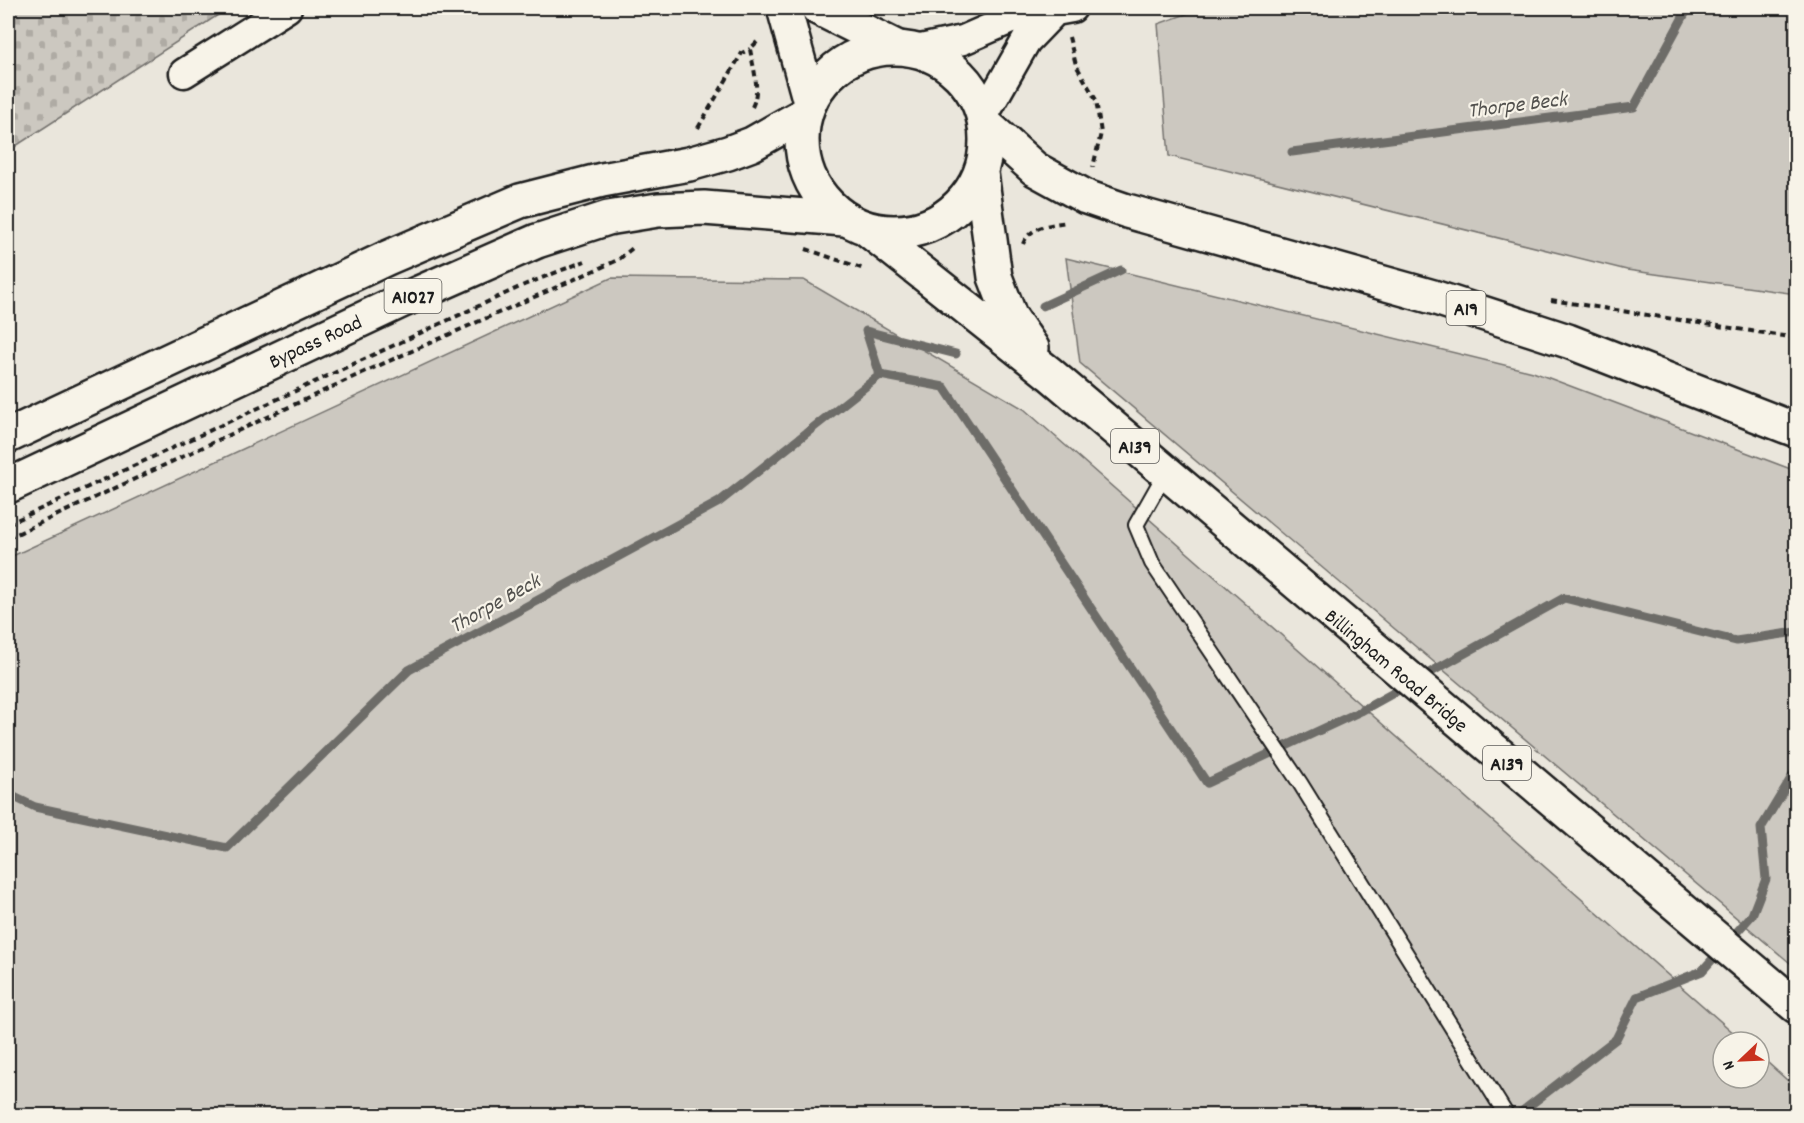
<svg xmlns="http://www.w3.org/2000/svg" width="1804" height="1123" viewBox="0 0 1804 1123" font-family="Dekko,sans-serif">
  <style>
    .green { fill: #ccc8c0; stroke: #74726e; stroke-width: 1.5 }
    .cemetery { fill: url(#cemetery-stones); stroke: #74726e; stroke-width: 1.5 }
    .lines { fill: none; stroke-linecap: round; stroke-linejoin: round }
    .stream { stroke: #6d6c68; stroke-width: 9 }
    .lane-casing { stroke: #1c1c1c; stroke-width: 18 }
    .street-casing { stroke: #1c1c1c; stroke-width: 33 }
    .secondary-casing { stroke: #1c1c1c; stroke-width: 38 }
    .primary-casing { stroke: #1c1c1c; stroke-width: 38 }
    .highway-casing { stroke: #1c1c1c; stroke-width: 38 }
    .path { stroke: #1c1c1c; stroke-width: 4; stroke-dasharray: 6 4.5; stroke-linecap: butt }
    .lane { stroke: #f7f3e8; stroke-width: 14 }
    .street { stroke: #f7f3e8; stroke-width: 28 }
    .secondary { stroke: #f7f3e8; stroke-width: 33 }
    .primary { stroke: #f7f3e8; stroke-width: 33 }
    .highway { stroke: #f7f3e8; stroke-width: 33 }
    .labels { text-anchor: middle; stroke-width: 4.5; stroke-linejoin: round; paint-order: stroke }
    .shield { fill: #f7f3e8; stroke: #5e5c59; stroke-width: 1.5 }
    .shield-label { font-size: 20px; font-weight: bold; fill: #1c1c1c }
    .street-label { font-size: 21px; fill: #1c1c1c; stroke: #f7f3e8 }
    .water-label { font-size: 22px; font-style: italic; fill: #52514e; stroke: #f7f3e8 }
  </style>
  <defs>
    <pattern id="cemetery-stones" width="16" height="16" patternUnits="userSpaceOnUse" patternTransform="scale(1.5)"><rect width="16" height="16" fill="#ccc8c0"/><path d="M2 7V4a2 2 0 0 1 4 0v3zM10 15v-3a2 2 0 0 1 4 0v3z" fill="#afaba4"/></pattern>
  </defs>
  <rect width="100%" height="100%" fill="#eae6dc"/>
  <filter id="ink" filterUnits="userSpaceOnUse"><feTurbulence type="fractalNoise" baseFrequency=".0167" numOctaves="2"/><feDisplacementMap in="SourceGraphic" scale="12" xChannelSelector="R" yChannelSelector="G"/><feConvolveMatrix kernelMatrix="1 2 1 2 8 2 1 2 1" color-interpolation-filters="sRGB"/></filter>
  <g filter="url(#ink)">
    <!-- green -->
    <path class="green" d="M1203,8H1796V294L1627,270L1169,156L1158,24Z
      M1066,258L1533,372L1796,471V968L1080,363Z
      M611,278L804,280L1024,409L1744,1042H1723V1078H1759V1055L1796,1088V1115H8V558Z"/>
    <!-- cemetery -->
    <path class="cemetery" d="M8,8H229L8,151Z"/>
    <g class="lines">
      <!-- stream -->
      <path class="stream" d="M1292,152L1634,107L1688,8
        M1043,306L1121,270
        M880,375L944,387L1207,783L1361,711L1564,598L1736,641L1796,632
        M8,794L35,807L227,848L409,670L719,502L880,375L866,331L956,354
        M1516,1116L1616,1039L1637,997L1702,971L1752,915L1766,879L1761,828L1796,770"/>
      <!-- lane casing -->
      <g class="lane-casing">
        <path id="lane" d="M1166,472L1136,525L1152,563L1300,783L1507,1116"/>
      </g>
      <!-- street casing -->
      <g class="street-casing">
        <path id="street" d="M916,50L963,40L1011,19L1072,8
          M184,73L287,8
          M984,115L1026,41L1054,12"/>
      </g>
      <!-- secondary casing -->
      <g class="secondary-casing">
        <path id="secondary" d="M784,8L810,102
          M818,8L896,47"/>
      </g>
      <!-- primary casing -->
      <g class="primary-casing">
        <path id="primary" d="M802 140a92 92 0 1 1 184 0a92 92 0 1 1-184 0Z
          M981,173L995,277L1010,316L1032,348
          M867,229L1050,374L1796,1006
          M8,436L387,258L520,201L602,180L689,164L728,153L752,144L805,114
          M8,486L403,300L537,241L608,218L658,210L704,208L844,219"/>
      </g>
      <!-- highway casing -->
      <g class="highway-casing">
        <path id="highway" d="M985,124L1035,169L1086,197L1127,211L1433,297L1568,341L1796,430"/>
      </g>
      <!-- path -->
      <path class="path" d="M1069,37L1076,65L1096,100L1101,133L1093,167
        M752,107C761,90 753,67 750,49L760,39
        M698,128L742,53L750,49
        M1023,244C1030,226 1050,225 1067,222
        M806,249L864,269
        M1551,300L1796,338
        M8,524L524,285L585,261
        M8,538L362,373L618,260L635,246"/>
      <!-- lane -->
      <use href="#lane" class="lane"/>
      <!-- street -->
      <use href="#street" class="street"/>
      <!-- secondary -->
      <use href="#secondary" class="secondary"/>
      <!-- primary -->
      <use href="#primary" class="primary"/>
      <!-- highway -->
      <use href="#highway" class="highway"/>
    </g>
  </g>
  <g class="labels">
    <!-- shield labels -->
    <g class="shield">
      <rect x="384.5" y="279" width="57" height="34" rx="4.5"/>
      <rect x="1446.5" y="291" width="39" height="34" rx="4.5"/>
      <rect x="1111" y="429" width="48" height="34" rx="4.5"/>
      <rect x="1483" y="746" width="48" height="34" rx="4.5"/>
    </g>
    <g class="shield-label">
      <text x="413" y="303">A1027</text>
      <text x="1466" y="315">A19</text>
      <text x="1135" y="453">A139</text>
      <text x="1507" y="770">A139</text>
    </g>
    <!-- street labels -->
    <g class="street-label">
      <text transform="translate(315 341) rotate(-25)" y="7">Bypass Road</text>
      <text transform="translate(1397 670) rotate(40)" y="7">Billingham Road Bridge</text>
    </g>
    <!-- water labels -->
    <g class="water-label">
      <text transform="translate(1517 103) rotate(-7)" y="8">Thorpe Beck</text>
      <text transform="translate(494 602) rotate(-29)" y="8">Thorpe Beck</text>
    </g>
  </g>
  <!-- margin -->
  <rect width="1804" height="1123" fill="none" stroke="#f7f3e8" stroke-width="30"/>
  <rect x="15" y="15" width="1774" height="1093" fill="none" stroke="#1c1c1c" stroke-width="2" filter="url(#ink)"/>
  <!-- north arrow -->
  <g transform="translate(1741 1060) rotate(247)"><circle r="28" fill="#f7f3e8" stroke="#9f9d96" stroke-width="1.5"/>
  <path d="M0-4.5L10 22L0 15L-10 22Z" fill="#c8321e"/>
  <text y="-9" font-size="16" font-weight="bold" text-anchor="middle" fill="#1c1c1c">N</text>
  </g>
</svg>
